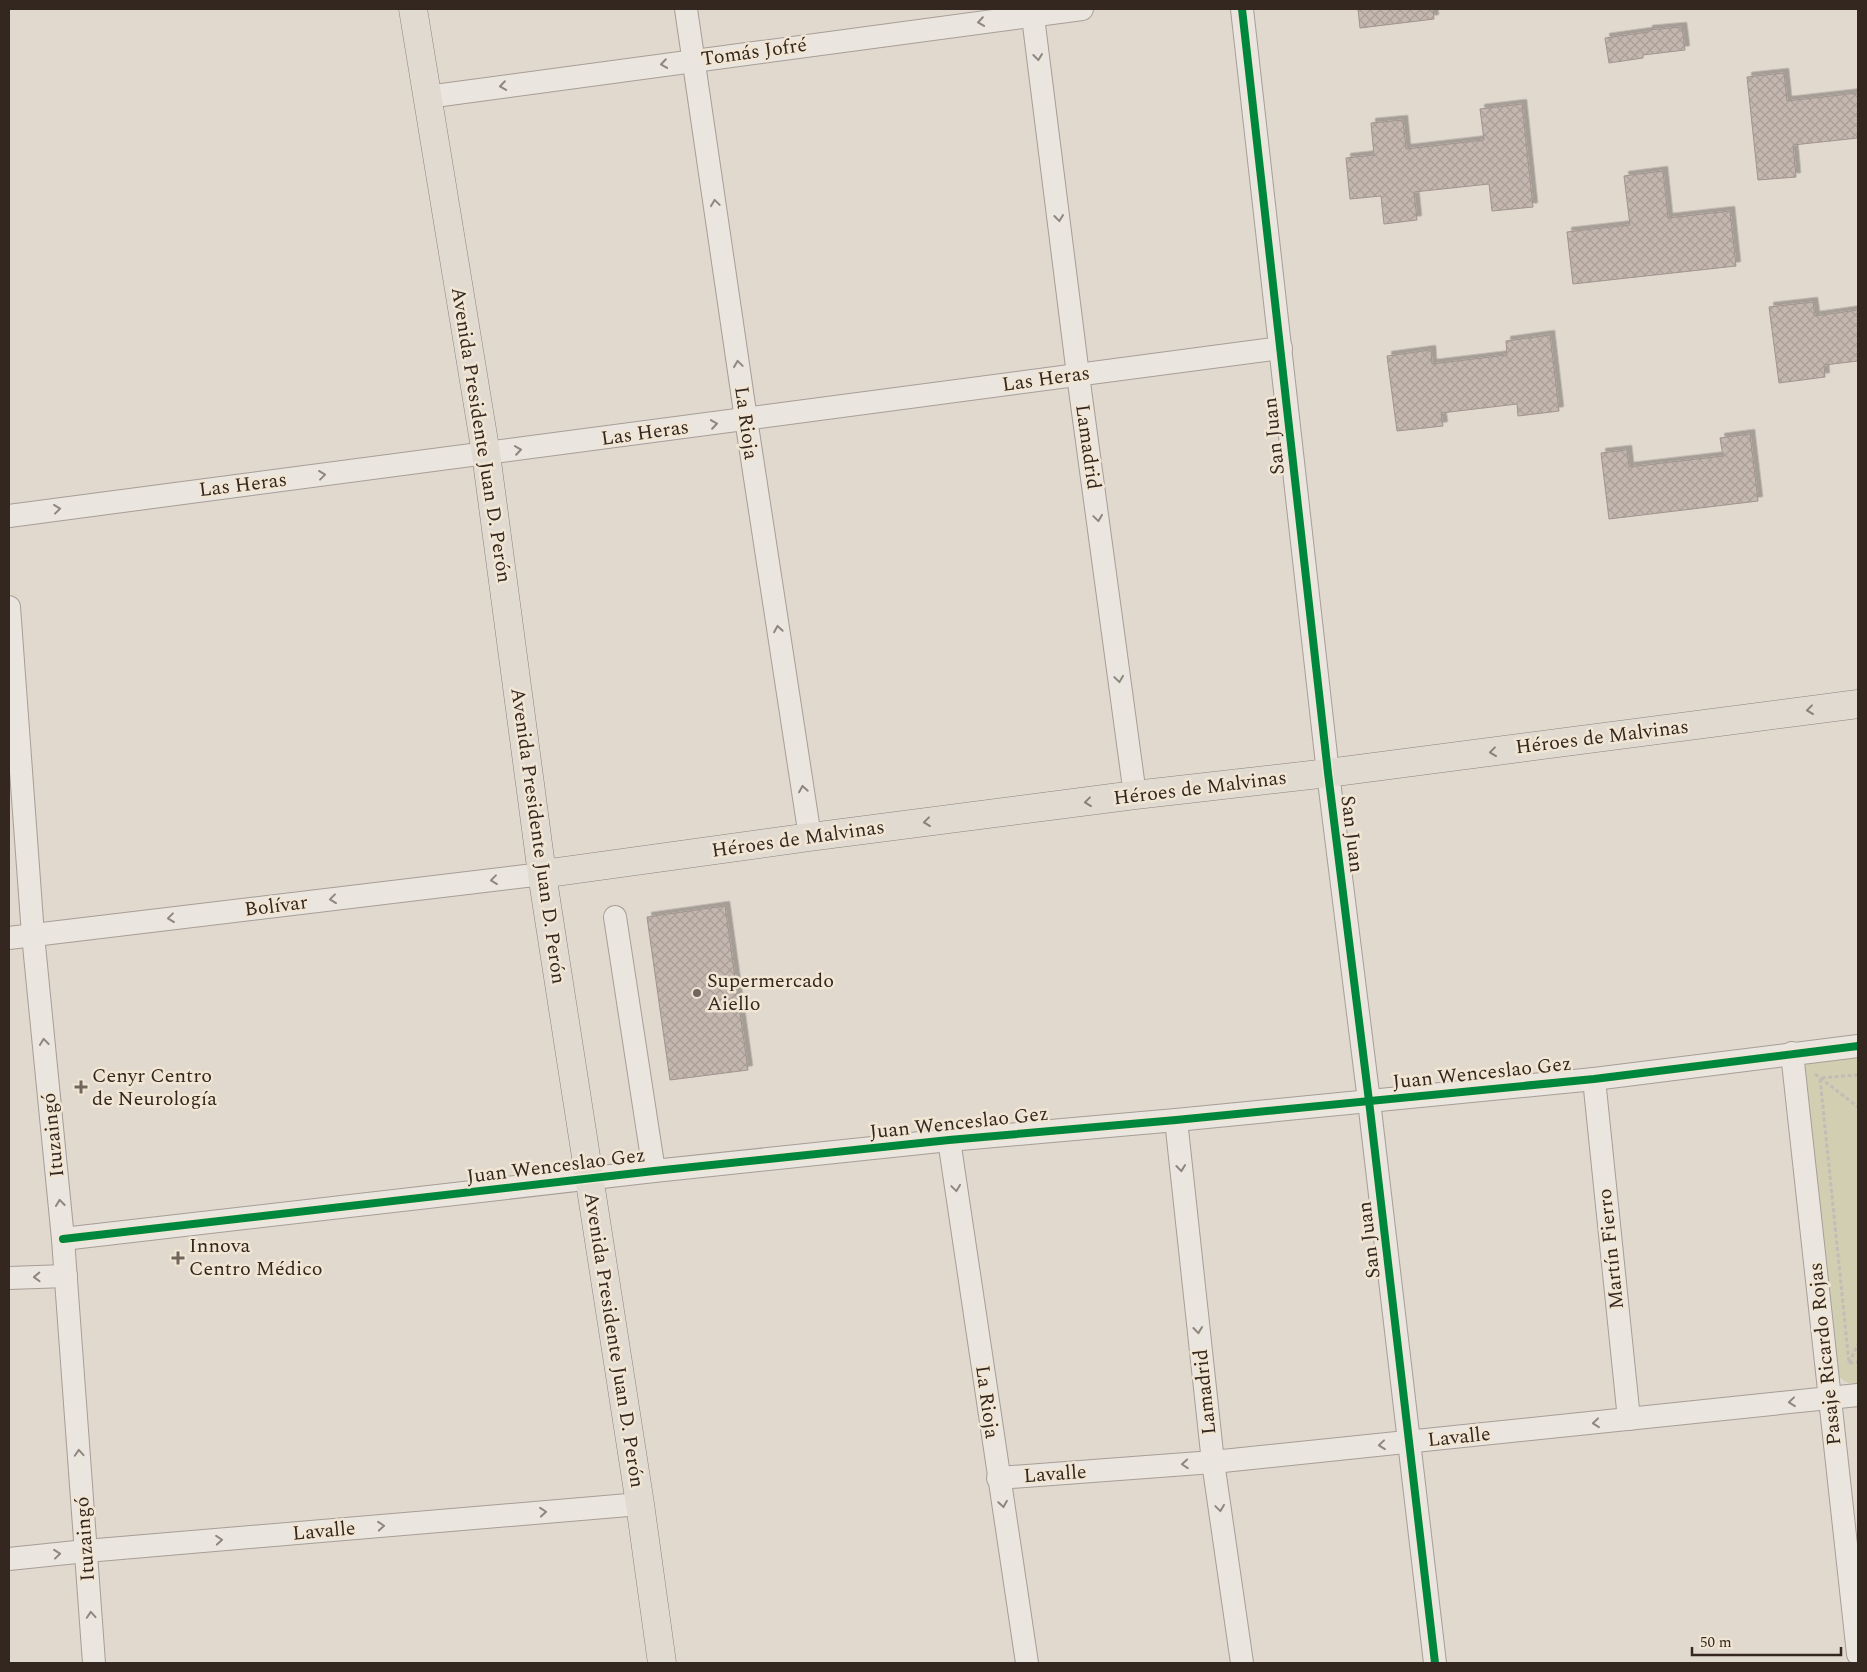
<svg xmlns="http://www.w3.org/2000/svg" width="1867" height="1672" font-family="Spectral,serif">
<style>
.park{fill:#d2ceb2}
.building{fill:url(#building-cross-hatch);stroke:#a1948e;filter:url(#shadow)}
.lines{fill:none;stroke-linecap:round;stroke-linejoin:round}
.minor-casing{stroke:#a69e97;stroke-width:24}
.major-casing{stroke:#8c847d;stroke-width:29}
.path{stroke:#c2bcb5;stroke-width:3;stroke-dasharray:4 2.5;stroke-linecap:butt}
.minor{stroke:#eae5de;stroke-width:22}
.major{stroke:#e1dad1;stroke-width:28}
.cycleway-casing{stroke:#f1e5d4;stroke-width:11}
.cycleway{stroke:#00873e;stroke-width:8}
.oneway{stroke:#8f867f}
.oneway2{stroke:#8a8078}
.poi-dot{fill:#71655d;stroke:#f1e5d4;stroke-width:2}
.labels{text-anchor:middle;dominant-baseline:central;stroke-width:5;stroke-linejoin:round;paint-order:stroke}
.street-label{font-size:20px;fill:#342720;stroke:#f1e5d4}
.poi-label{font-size:20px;fill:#342720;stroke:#f1e5d4;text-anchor:start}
</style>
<defs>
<pattern id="building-cross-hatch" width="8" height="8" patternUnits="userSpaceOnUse" patternTransform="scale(1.25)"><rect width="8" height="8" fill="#c4b7af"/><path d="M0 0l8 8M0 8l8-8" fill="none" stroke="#a99d96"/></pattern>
<filter id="shadow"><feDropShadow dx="4.5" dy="-4.5" stdDeviation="0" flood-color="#0004"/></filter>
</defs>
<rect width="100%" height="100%" fill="#e1d8ce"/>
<!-- park -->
<path class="park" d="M1858,1052V1384C1849,1384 1844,1382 1837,1375L1805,1067L1808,1062Z"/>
<!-- building -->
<g class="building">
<path d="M1358,9H1433L1434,19L1360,28Z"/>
<path d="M1682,27L1685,50L1643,55V58L1609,63L1605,38L1648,32V30Z"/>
<path d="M1784,73L1787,101L1858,93V138L1793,145L1796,177L1758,180L1747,77Z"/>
<path d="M1522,104L1533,207L1492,211L1489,184L1414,192L1417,220L1384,224L1381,196L1350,199L1346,158L1374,155L1371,123L1403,120L1406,149L1484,140L1480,109Z"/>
<path d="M1663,171L1668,218L1730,211L1736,266L1573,284L1567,232L1630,225L1624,176Z"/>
<path d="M1813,302L1815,316L1858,310V361L1824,365L1825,377L1779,383L1769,307Z"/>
<path d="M1550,335L1559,411L1518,416L1517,404L1441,413L1443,426L1397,431L1387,356L1431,350L1432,364L1507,355L1506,341Z"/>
<path d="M1750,434L1758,501L1609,519L1601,453L1627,450L1629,467L1723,456L1720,438Z"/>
<path d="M725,906L748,1070L670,1080L647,917Z"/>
</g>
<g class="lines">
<defs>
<g id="minor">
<path d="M686,9L746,419L810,837"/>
<path d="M1032,9L1078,375L1135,795"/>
<path d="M1242,9L1328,773L1369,1101L1435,1663"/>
<path d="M427,97L1082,9"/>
<path d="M9,516L1281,348"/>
<path d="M9,607L33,935L63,1239L94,1663"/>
<path d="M615,917L654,1171"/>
<path d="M9,938L542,874"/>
<path d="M1792,1053L1858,1654"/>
<path d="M1594,1079L1629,1419"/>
<path d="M1176,1120L1213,1462L1242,1663"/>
<path d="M949,1140L1027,1663"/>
<path d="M63,1239L654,1171L949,1140L1176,1120L1594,1079L1858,1046"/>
<path d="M9,1278L66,1276"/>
<path d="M998,1478L1213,1462L1858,1395"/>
<path d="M9,1559L86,1551L640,1504"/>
</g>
<g id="major">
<path d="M413,9L486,454L542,874L640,1504L662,1663"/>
<path d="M542,874L810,837L1135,795L1328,773L1858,704"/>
</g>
</defs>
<!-- minor casing -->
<use href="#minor" class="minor-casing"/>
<!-- major casing -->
<use href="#major" class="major-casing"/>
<!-- path -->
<g class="path">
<path d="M1815,1074L1858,1107"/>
<path d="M1858,1075L1820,1078L1849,1363L1858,1362"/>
<path d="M1849,1363L1858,1344"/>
</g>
<!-- minor -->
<use href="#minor" class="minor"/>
<!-- major -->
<use href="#major" class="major"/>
<defs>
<g id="cycleway">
<path d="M1242,9L1328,773L1369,1101L1435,1663"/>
<path d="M63,1239L654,1171L949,1140L1176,1120L1594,1079L1858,1046"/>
</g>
</defs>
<!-- cycleway casing -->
<use href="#cycleway" class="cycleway-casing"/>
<!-- cycleway -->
<use href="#cycleway" class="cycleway"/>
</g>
<!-- one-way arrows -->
<defs><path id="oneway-chevron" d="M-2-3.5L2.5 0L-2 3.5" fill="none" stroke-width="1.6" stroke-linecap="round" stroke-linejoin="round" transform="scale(1.25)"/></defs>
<g class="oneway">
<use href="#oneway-chevron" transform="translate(981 22) rotate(172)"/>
<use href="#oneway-chevron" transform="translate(1038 57) rotate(83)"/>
<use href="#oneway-chevron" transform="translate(664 64) rotate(172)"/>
<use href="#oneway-chevron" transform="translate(503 86) rotate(172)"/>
<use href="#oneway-chevron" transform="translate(715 203) rotate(-98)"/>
<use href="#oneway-chevron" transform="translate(1059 218) rotate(83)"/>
<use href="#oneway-chevron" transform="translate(738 364) rotate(-98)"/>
<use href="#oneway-chevron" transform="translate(714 424) rotate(-8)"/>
<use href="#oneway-chevron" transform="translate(518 450) rotate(-8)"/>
<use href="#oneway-chevron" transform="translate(322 475) rotate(-7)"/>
<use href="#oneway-chevron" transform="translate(57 509) rotate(-7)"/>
<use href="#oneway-chevron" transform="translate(1098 518) rotate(82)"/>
<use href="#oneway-chevron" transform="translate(778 629) rotate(-99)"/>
<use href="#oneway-chevron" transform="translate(1119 679) rotate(82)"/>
<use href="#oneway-chevron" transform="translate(803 789) rotate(-99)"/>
<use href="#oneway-chevron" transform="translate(494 880) rotate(173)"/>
<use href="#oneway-chevron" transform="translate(333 899) rotate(173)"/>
<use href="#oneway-chevron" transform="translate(171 918) rotate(173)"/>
<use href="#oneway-chevron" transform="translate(44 1042) rotate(-96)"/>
<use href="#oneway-chevron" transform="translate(1181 1168) rotate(84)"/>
<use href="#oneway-chevron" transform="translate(956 1188) rotate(82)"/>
<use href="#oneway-chevron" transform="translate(60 1203) rotate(-96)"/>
<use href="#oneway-chevron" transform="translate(37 1277) rotate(178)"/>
<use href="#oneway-chevron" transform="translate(1198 1330) rotate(84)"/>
<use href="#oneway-chevron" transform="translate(1792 1402) rotate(174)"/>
<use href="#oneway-chevron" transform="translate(1596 1423) rotate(174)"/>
<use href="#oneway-chevron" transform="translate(1382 1445) rotate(174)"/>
<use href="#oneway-chevron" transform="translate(79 1453) rotate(-94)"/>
<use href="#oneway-chevron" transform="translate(1185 1464) rotate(176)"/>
<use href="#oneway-chevron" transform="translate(1003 1504) rotate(81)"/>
<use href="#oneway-chevron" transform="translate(1220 1508) rotate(82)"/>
<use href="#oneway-chevron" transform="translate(543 1512) rotate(-5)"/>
<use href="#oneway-chevron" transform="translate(381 1526) rotate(-5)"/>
<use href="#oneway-chevron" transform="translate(219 1540) rotate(-5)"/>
<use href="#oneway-chevron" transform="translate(57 1554) rotate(-6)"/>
<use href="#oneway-chevron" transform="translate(91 1615) rotate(-94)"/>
</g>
<g class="oneway2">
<use href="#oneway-chevron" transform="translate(1810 710) rotate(173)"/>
<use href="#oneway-chevron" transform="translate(1493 752) rotate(173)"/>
<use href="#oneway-chevron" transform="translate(1088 802) rotate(173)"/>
<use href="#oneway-chevron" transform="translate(927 822) rotate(173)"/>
</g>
<!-- markers -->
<g class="poi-dot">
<circle cx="697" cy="993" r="5"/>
<path d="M78.5 1079.5h5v5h5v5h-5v5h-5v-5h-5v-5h5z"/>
<path d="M175.5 1250.5h5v5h5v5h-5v5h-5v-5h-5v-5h5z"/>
</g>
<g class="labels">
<!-- street labels -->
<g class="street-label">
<text transform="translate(754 52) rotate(-8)">Tomás Jofré</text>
<text transform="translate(1046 379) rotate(-8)">Las Heras</text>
<text transform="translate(746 423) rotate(82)">La Rioja</text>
<text transform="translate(645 433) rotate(-8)">Las Heras</text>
<text transform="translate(481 435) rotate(81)">Avenida Presidente Juan D. Perón</text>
<text transform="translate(1274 436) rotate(-96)">San Juan</text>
<text transform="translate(1088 447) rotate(82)">Lamadrid</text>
<text transform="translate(243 485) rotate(-7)">Las Heras</text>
<text transform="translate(1602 737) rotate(-7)">Héroes de Malvinas</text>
<text transform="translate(1200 788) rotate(-7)">Héroes de Malvinas</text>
<text transform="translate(1352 834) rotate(83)">San Juan</text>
<text transform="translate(538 836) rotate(82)">Avenida Presidente Juan D. Perón</text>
<text transform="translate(798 839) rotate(-8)">Héroes de Malvinas</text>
<text transform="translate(276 906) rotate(-7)">Bolívar</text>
<text transform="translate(1482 1073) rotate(-6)">Juan Wenceslao Gez</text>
<text transform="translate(959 1123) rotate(-6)">Juan Wenceslao Gez</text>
<text transform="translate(53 1135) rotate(-96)">Ituzaingó</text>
<text transform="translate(556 1166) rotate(-7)">Juan Wenceslao Gez</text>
<text transform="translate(1369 1240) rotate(-97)">San Juan</text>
<text transform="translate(1611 1249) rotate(-96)">Martín Fierro</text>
<text transform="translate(614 1340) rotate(81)">Avenida Presidente Juan D. Perón</text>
<text transform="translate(1825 1354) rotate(-96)">Pasaje Ricardo Rojas</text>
<text transform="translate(1205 1392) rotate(-96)">Lamadrid</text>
<text transform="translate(987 1402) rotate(82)">La Rioja</text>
<text transform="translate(1459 1437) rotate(-6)">Lavalle</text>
<text transform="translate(1055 1474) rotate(-4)">Lavalle</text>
<text transform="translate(324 1531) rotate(-5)">Lavalle</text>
<text transform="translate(85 1539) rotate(-94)">Ituzaingó</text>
</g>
<!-- poi labels -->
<g class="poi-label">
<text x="707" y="981">Supermercado<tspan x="707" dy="23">Aiello</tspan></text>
<text x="92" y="1076">Cenyr Centro<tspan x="92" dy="23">de Neurología</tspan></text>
<text x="189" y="1246">Innova<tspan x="189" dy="23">Centro Médico</tspan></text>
</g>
</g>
<!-- border -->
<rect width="1867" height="1672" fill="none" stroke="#342720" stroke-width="20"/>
<!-- scale -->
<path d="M1692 1647v8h149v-8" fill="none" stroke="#342720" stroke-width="2.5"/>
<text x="1700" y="1647" font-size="15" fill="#342720" stroke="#f1e5d4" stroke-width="4" paint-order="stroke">50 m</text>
</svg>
